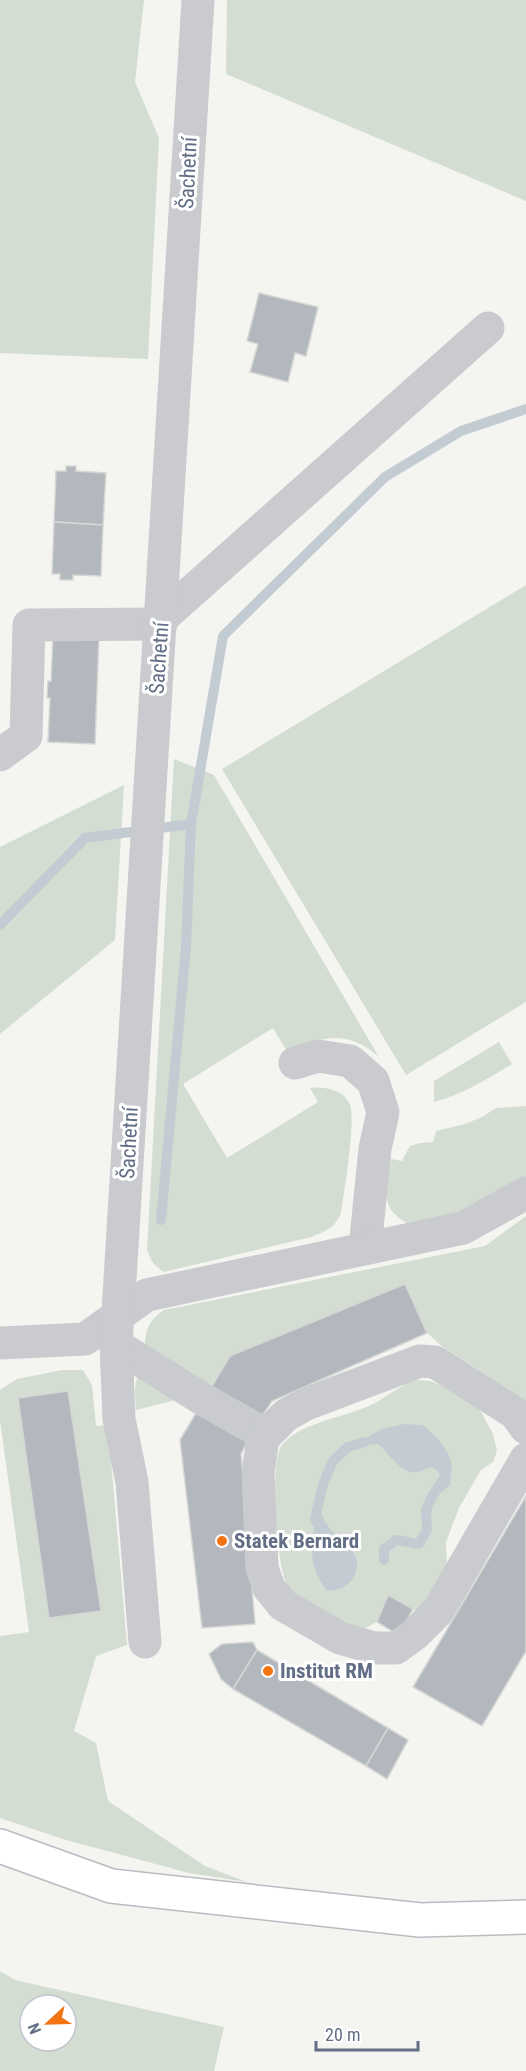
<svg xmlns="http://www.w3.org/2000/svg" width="526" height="2071" font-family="'Roboto Condensed',sans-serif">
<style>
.green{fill:#d4ddd1;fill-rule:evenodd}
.water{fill:#c4ccd3}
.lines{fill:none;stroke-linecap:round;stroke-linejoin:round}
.stream{stroke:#c4ccd3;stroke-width:10}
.building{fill:#b3b8bf;stroke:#d6d6d4;stroke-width:1.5}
.major-casing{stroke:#b9bcc0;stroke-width:36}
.minor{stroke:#c9cbcf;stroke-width:33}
.major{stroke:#fff;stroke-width:33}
.poi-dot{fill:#f37412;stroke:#fff;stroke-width:2}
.labels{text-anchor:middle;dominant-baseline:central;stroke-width:6;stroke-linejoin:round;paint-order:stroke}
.street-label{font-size:21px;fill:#616e85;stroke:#fff}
.poi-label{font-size:21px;font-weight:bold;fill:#616e85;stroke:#fff;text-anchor:start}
</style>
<rect width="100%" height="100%" fill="#f4f5f1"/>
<!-- green -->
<g class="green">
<path d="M0,0H144L135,82L159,138L148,359L0,353Z"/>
<path d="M227,0H526V201L226,74Z"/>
<path d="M526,585V1002L406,1075L222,769Z"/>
<path d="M174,759L214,775L379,1057C347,1030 324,1035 288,1053L273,1028L183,1084L227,1158L318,1102L310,1088C324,1086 345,1090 350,1105C356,1121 344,1192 341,1213C335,1228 326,1231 311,1237L164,1272C154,1266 151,1261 147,1250Z"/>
<path d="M124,785L115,940L0,1034V847Z"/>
<path d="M499,1042L512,1064C487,1079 462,1095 434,1102V1081Z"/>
<path d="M526,1106V1182L471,1209L410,1225C406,1222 399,1219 395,1214C380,1202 389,1175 391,1159L402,1161L410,1146L420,1143L433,1142L436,1131L465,1124L482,1117L496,1108Z"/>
<path d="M526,1216V1401L443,1347L427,1333L405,1284L230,1356L210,1390L146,1351C143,1334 148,1320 164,1310L485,1246Z"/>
<path d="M62,1370H83L92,1385L96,1426L108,1425L127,1645L96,1656L74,1731L96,1743L108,1801L205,1866L247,1882L189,1873L66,1840L0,1818V1636L29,1632L0,1420V1390L17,1379Z"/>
<path d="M140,1374L184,1398L136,1410C136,1399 132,1384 140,1374Z"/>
<path d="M416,1380L430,1381L448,1388L480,1410L493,1434L497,1451L493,1462L481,1470L459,1508L446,1542L447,1570L422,1614L388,1595L377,1622L358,1632C345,1625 299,1601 292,1592C290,1589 287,1584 285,1580C277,1559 269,1462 282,1445C302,1421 345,1418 373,1404C388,1396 400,1385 416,1380Z"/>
<path d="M0,1971L15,1980L224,2027L214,2071H0ZM30,2005H66V2041H30Z"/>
</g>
<!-- water -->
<g class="water">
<path d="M404,1424L423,1425L440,1441L448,1453L452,1466L450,1485L428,1504L426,1510L425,1499L440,1475L437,1470L430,1467C405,1483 394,1458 378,1444L353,1445L382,1429Z"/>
<path d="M320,1510C323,1518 326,1525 332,1531C345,1545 365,1554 354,1576C348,1588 339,1590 327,1591C306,1564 312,1545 316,1514Z"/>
</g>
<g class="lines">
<!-- stream -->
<g class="stream">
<path d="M0,925L85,838L191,824L223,636L385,477L461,431L526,409"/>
<path d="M161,1220L186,947L191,824"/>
<path d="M317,1523L315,1519L323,1484L333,1461L348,1447L365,1442"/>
<path d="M384,1560V1549L396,1540L419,1544L427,1529L426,1510L434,1493"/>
</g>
</g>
<!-- building -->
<g class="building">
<path d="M259,293L318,307L306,356L295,353L288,382L250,372L258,344L247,341Z"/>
<path d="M66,466H76V471L106,473L103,525L54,522L56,471H66Z"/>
<path d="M54,522L103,525L101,576L73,575V580H60V574H52Z"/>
<path d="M53,636L99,637L95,744L48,742L50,698H47L48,681H51Z"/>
<path d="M405,1284L427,1333L272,1401L254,1428L241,1454L255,1624L202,1628L180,1440L230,1356Z"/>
<path d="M68,1391L101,1611L49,1618L18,1398Z"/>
<path d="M526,1496V1651L482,1726L413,1687Z"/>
<path d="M388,1595L413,1609L398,1635L377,1622Z"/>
<path d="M253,1642L257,1650L233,1689L221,1679L209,1654L222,1644Z"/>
<path d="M257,1650L388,1728L366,1766L233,1689Z"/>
<path d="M388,1728L408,1740L387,1779L366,1766Z"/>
</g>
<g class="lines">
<defs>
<path id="major" d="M0,1846L111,1886L420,1920L526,1917"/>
</defs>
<!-- major casing -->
<use href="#major" class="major-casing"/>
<!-- minor -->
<g class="minor">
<path d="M162,618L488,328"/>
<path d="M0,755L26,736L29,625L161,624"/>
<path d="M295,1063L318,1056L350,1061L373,1081L383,1112L375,1149L365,1248"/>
<path d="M0,1343L85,1339L147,1295L463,1228L526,1193"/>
<path d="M116,1345L204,1400L254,1428L263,1438"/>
<path d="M526,1428L515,1413L435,1362L420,1361L306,1404L286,1415L263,1438L258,1473L262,1568L269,1588L283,1605L340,1638L374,1648H396L415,1634L438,1611L526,1459"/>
<path d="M145,1642L132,1482L119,1419L116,1345L198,0"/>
</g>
<!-- major -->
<use href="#major" class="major"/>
</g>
<!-- markers -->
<g class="poi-dot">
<circle cx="222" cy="1541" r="6"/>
<circle cx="268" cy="1671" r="6"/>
</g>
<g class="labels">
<!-- street labels -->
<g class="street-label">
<text transform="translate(188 173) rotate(-87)">Šachetní</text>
<text transform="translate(159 658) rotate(-86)">Šachetní</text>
<text transform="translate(129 1143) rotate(-87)">Šachetní</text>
</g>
<!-- poi labels -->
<g class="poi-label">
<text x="234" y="1541">Statek Bernard</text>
<text x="280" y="1671">Institut RM</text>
</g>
</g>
<!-- north arrow -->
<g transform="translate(48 2023) rotate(248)"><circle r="28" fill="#ffffff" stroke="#c0c5ce" stroke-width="1.5"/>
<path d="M0-4.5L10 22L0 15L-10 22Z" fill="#f37412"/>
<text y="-9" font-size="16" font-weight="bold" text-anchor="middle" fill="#616e85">N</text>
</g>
<!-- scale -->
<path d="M316 2041v9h102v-9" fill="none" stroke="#616e85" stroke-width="3"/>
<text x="325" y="2041" font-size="18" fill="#616e85" stroke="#ffffff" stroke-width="4.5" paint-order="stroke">20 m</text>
</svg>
